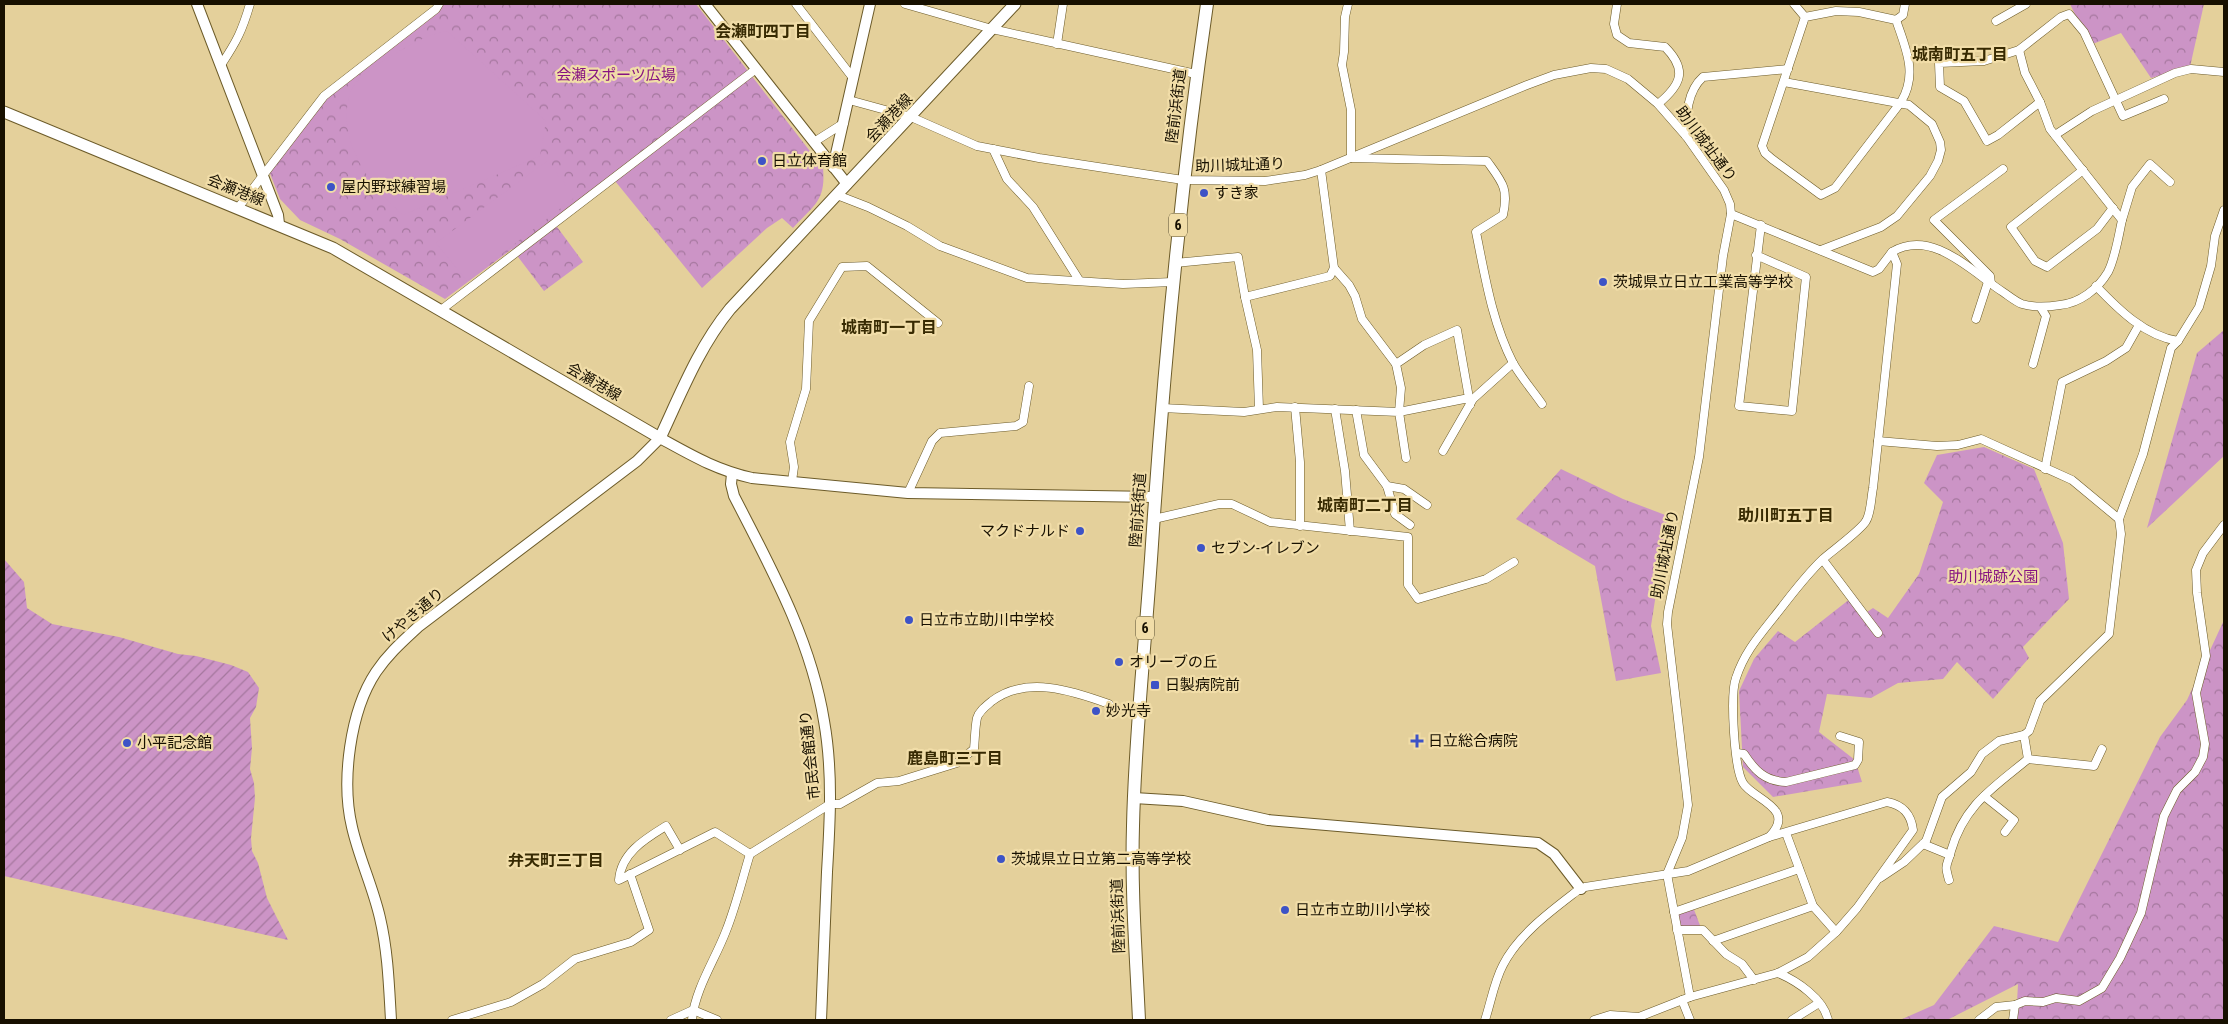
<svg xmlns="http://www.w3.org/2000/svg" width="2228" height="1024" font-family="'Roboto Condensed','Noto Sans JP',sans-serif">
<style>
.forest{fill:url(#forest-crowns)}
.garden{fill:url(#garden-furrows)}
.pitch{fill:#cc94c6}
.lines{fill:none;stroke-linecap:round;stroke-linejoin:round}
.minor-casing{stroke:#6c5b29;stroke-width:9}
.tertiary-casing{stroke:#6c5b29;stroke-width:12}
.secondary-casing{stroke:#6c5b29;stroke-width:13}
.trunk-casing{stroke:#6c5b29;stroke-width:14}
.minor{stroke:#fff;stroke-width:8}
.tertiary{stroke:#fff;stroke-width:10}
.secondary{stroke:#fff;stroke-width:11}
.trunk{stroke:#fff;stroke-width:12}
.poi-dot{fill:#3d53c6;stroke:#f1dda8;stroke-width:2}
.labels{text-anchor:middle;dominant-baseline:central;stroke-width:4.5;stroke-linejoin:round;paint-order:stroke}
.shield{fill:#f1dda8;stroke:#584e32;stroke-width:1}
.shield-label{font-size:14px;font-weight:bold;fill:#171000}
.park-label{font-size:15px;fill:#861382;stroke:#f1dda8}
.street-label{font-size:15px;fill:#171000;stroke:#f1dda8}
.poi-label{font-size:15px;fill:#171000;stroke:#f1dda8;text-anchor:start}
.neighbourhood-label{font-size:16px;font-weight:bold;fill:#372a02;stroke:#f1dda8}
</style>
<defs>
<pattern id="forest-crowns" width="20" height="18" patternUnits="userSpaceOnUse" patternTransform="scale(1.25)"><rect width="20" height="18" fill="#cc94c6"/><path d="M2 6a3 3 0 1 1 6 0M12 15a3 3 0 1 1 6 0" fill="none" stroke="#a5779e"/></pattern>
<pattern id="garden-furrows" width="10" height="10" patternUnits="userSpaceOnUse" patternTransform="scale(1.25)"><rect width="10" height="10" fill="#cc94c6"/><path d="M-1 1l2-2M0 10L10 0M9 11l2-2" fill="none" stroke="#a5779e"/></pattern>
</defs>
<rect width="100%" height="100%" fill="#e4d09b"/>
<!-- forest -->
<g class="forest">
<path d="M443,4H696L823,168C826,201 814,205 793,228L782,218L767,228L702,288L611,176L552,220L583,262L544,291L512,249L445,299L340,239L300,220L280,199L269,171L327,98L439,12Z"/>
<path d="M2070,4H2204L2190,67L2151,78L2121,33L2090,45Z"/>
<path d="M2224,330V456L2147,528L2197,353Z"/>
<path d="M1984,447L2034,469L2063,543L2069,599L2023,647L2029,658L1993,699L1957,662L1943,679L1898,683L1871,698L1827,694L1819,732L1855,760L1862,782L1773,797L1743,767L1739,691L1754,659L1778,631L1795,642L1855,595L1867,612L1873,608L1888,618L1919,574L1943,502L1924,483L1937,455Z"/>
<path d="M1561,469L1623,499L1668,516L1651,626L1661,673L1616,681L1595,566L1516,519Z"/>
<path d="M2224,620V1020H2016L2018,984L1947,1020H1900L1934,1005L1994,926L2058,942L2160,737L2187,700Z"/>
<path d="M1693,907L1701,928H1678L1675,913Z"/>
</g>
<!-- garden -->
<path class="garden" d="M4,559L24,582L27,608L52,624L119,637L178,654L196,656L231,665L248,672L259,688L256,707L250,718L252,748L250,769L254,783L255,798L251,838L252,851L258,863L267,898L288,940L4,876Z"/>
<!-- pitch -->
<g class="pitch">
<path d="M447,31L546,121L540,156L403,215C369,186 334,138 351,91C359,73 382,62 398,52C413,43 430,34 447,31Z"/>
<path d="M547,161L575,197L467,281L436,243Z"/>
</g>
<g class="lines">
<defs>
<g id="minor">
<path d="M796,4L853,78"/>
<path d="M905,4L992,29L1196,74"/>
<path d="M1348,4L1345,17L1344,52L1342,65L1351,110V158L1487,161C1502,182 1509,188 1503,215L1476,232C1485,276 1492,322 1513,363C1521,377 1533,391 1542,404"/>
<path d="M1617,4L1614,24L1617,35L1629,43L1665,47C1688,70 1681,85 1658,104"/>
<path d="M1794,4L1805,17"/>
<path d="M1836,11L1859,12L1896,20C1906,49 1918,74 1901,102L1835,188L1821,195L1772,159L1765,153L1762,146L1805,17Z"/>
<path d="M1896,20L1903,15L1905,4"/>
<path d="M1996,21L2026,4"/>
<path d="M1057,44L1063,4"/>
<path d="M2019,50L2025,73L2040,102"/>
<path d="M221,65C237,41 242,31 250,4"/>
<path d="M1784,82L1909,105L1932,124L1940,142L1941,150L1938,161L1930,176L1897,216L1881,227L1821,250"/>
<path d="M849,100L911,117L977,146L1039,158L1183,180L1265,181L1305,175L1321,170L1527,85L1554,75L1591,68L1606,69L1628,79L1658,104L1686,136L1724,190L1730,204L1731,214L1723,256L1699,457L1668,612L1667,624L1688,805L1682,838L1667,874"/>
<path d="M2055,135L2092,111L2175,73L2191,69L2224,72"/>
<path d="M1686,136C1686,116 1687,91 1703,77L1788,69"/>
<path d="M814,142L844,123"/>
<path d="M993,149L1007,179L1033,207L1079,280"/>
<path d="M2083,170L2011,227L2035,261L2047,267L2097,229L2113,208"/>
<path d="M837,195L868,207L907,226L940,246L1027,278L1123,284L1173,282"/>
<path d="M238,208L324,96L436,9L439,4"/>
<path d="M2122,220L2132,187L2150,164L2170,182"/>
<path d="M1892,252C1932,228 1972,272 2003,292C2009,296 2016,302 2022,304C2035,308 2047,307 2060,305C2080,303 2098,289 2108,272C2115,259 2119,234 2122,220L2050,129L2040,102L1998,135L1987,141L1964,101L1940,87L1939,63L1984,61L2019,50L2061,17L2069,14L2084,32L2123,116L2164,99"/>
<path d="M1756,255L1806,277L1792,411L1739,406L1761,225"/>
<path d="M1175,263L1238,257L1245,297L1330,276L1334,268L1321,170"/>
<path d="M1334,268L1349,285L1355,296L1362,319L1396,364"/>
<path d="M1991,284L1990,276L1934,220L2003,169"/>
<path d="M2096,286C2118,309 2145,336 2178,341"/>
<path d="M1245,297L1257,350L1259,409"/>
<path d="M441,310L756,69"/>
<path d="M1976,319L1988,282"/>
<path d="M2033,364L2046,316L2041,308"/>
<path d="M1469,398L1399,412L1401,388L1396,364L1424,345L1457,330L1469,398L1470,405"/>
<path d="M1295,407L1300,462V526"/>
<path d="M1162,408L1244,412L1277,407L1399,412L1406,458"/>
<path d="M1335,409L1345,471L1350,531"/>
<path d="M1356,410L1364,455L1387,486L1395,514L1410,525"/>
<path d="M1878,441L1937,446L1958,445L1981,439L2072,480L2119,519"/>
<path d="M1443,451L1473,399L1513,363"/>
<path d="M2045,469L2062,382L2106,361L2126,348L2139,325"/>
<path d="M792,481L794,467L790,442L806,389L809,321L842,267L867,266L938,323"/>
<path d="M1387,486L1404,489L1427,505"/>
<path d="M908,493L932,441L940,433L1016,426L1023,422L1029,386"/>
<path d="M1154,519L1219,504H1232L1270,522L1408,537V585L1418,599L1486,579L1514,562"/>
<path d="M1823,560L1878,633"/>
<path d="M2024,735L2028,759L2094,766L2102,749"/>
<path d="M1737,753L1744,754C1755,771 1765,781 1786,782L1855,765L1858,760L1859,742L1840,736"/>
<path d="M1984,796L2014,820L2005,832"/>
<path d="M1786,833L1813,906L1836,932"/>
<path d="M1923,844L1950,855"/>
<path d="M680,850L666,826C645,839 621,853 619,880L715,832L750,854"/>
<path d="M1667,874L1690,997"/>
<path d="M1880,878L1904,862L1926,841L1942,797L1971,772L1982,754L1999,741L2024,735L2029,731L2040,701L2109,634L2121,534L2119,519L2143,454L2171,348L2178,341L2199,307L2211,266L2215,236L2224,210"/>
<path d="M1949,880C1944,863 1947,867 1951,851C1964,805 1993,788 2028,759"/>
<path d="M1674,912L1799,869"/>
<path d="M1677,930H1703L1726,954L1742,964L1754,980"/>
<path d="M1713,941L1813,906"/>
<path d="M1778,973C1797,981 1824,999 1828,1020"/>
<path d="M1682,1000L1690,1020"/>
<path d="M452,1020L511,1002L543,984L575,959L631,942L649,930L630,874"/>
<path d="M671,1020L693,1010L717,1020"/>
<path d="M692,1020C695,989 715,960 726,931C736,906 742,880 750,854L830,804H840L877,783L899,781L957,763L974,749C975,739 975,727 977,718C979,711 986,706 992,701C1026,675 1073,691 1109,704"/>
<path d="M1485,1020C1491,1002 1494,982 1503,965C1518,935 1551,911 1577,891L1585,887L1688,871L1769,837C1798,808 1752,799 1743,783C1734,768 1730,694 1736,678C1744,653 1759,636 1774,617C1790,597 1804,577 1823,559C1832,551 1861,530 1866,521C1871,513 1871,498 1873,488L1897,264L1892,252L1879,269L1873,272L1731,214"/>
<path d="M1594,1020L1610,1015L1639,1017L1690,997L1778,973L1808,957L1836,932L1857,908L1913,830C1911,814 1903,805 1887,802L1769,837"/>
<path d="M1792,1020L1819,1003"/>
<path d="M1979,1020L1996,1007L2015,1005L2025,1001L2043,1002L2056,998L2079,1001L2102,988L2120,958L2141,913L2164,816L2177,790L2195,772L2203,757L2205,744L2196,693L2206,656L2197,593L2196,570L2203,553L2224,525"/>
<path d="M2013,1020L2015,1005"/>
</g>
<g id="tertiary">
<path d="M197,4L278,215L279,224"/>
<path d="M705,4L847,184"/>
<path d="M833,167L870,4"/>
<path d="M732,474L731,484L734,496C771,568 811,640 824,721C833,771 830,822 827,872C825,922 823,971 821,1020"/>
<path d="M1134,798L1183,801L1268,820L1538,843L1554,854L1581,889"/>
<path d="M391,1020C389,986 388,952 380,918C373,887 359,858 352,827C341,781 350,711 376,672C388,654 403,641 418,627L637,461L660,438C691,455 716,470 752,478L908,493L1155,497"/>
</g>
<path id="secondary" d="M4,112L333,248L660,438C681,393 699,347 730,309L1015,4"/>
<path id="trunk" d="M1139,1020C1136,955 1131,890 1133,826C1135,732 1146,638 1152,544C1164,363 1181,183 1207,4"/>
</defs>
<!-- minor casing -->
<use href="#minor" class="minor-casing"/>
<!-- tertiary casing -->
<use href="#tertiary" class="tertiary-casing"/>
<!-- secondary casing -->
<use href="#secondary" class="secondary-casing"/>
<!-- trunk casing -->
<use href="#trunk" class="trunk-casing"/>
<!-- minor -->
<use href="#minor" class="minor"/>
<!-- tertiary -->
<use href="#tertiary" class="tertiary"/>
<!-- secondary -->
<use href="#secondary" class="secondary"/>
<!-- trunk -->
<use href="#trunk" class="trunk"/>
</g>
<!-- markers -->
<g class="poi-dot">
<circle cx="762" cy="161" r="5"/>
<circle cx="331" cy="187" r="5"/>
<circle cx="1204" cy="193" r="5"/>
<circle cx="1603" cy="282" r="5"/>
<circle cx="1080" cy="531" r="5"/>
<circle cx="1201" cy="548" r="5"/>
<circle cx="909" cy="620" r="5"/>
<circle cx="1119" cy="662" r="5"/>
<rect x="1150" y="680" width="10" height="10" rx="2.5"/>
<circle cx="1096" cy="711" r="5"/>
<path d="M1414.5 733.5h5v5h5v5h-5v5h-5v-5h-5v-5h5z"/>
<circle cx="127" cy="743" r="5"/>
<circle cx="1001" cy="859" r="5"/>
<circle cx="1285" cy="910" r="5"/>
</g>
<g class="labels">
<!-- shield labels -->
<g class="shield">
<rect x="1169" y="213.5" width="18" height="23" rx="4"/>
<rect x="1136" y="616.5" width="18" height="23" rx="4"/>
</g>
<g class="shield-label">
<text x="1178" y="225">6</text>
<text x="1145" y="628">6</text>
</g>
<!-- park labels -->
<g class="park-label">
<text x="616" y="75">会瀬スポーツ広場</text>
<text x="1993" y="577">助川城跡公園</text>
</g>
<!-- street labels -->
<g class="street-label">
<text transform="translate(1176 106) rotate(-83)">陸前浜街道</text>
<text transform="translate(889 118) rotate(-47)">会瀬港線</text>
<text transform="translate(1706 144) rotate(53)">助川城址通り</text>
<text transform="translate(1240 165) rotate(-2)">助川城址通り</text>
<text transform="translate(236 190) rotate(22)">会瀬港線</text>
<text transform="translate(594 382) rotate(30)">会瀬港線</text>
<text transform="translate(1138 510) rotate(-86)">陸前浜街道</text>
<text transform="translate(1665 554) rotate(-79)">助川城址通り</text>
<text transform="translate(413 615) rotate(-40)">けやき通り</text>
<text transform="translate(810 755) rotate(-96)">市民会館通り</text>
<text transform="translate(1118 916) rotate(-92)">陸前浜街道</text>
</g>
<!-- poi labels -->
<g class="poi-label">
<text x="772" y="161">日立体育館</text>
<text x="341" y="187">屋内野球練習場</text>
<text x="1214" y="193">すき家</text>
<text x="1613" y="282">茨城県立日立工業高等学校</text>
<text x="1070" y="531" text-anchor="end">マクドナルド</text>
<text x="1211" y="548">セブン-イレブン</text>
<text x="919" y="620">日立市立助川中学校</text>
<text x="1129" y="662">オリーブの丘</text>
<text x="1165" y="685">日製病院前</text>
<text x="1106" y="711">妙光寺</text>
<text x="1428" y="741">日立総合病院</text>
<text x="137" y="743">小平記念館</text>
<text x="1011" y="859">茨城県立日立第二高等学校</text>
<text x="1295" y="910">日立市立助川小学校</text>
</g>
<!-- neighbourhood labels -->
<g class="neighbourhood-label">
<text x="763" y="31">会瀬町四丁目</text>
<text x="1960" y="54">城南町五丁目</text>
<text x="889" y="327">城南町一丁目</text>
<text x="1365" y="505">城南町二丁目</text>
<text x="1786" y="515">助川町五丁目</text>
<text x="955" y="758">鹿島町三丁目</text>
<text x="556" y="860">弁天町三丁目</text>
</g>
</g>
<!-- border -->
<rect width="2228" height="1024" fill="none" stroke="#171000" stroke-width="10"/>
</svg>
